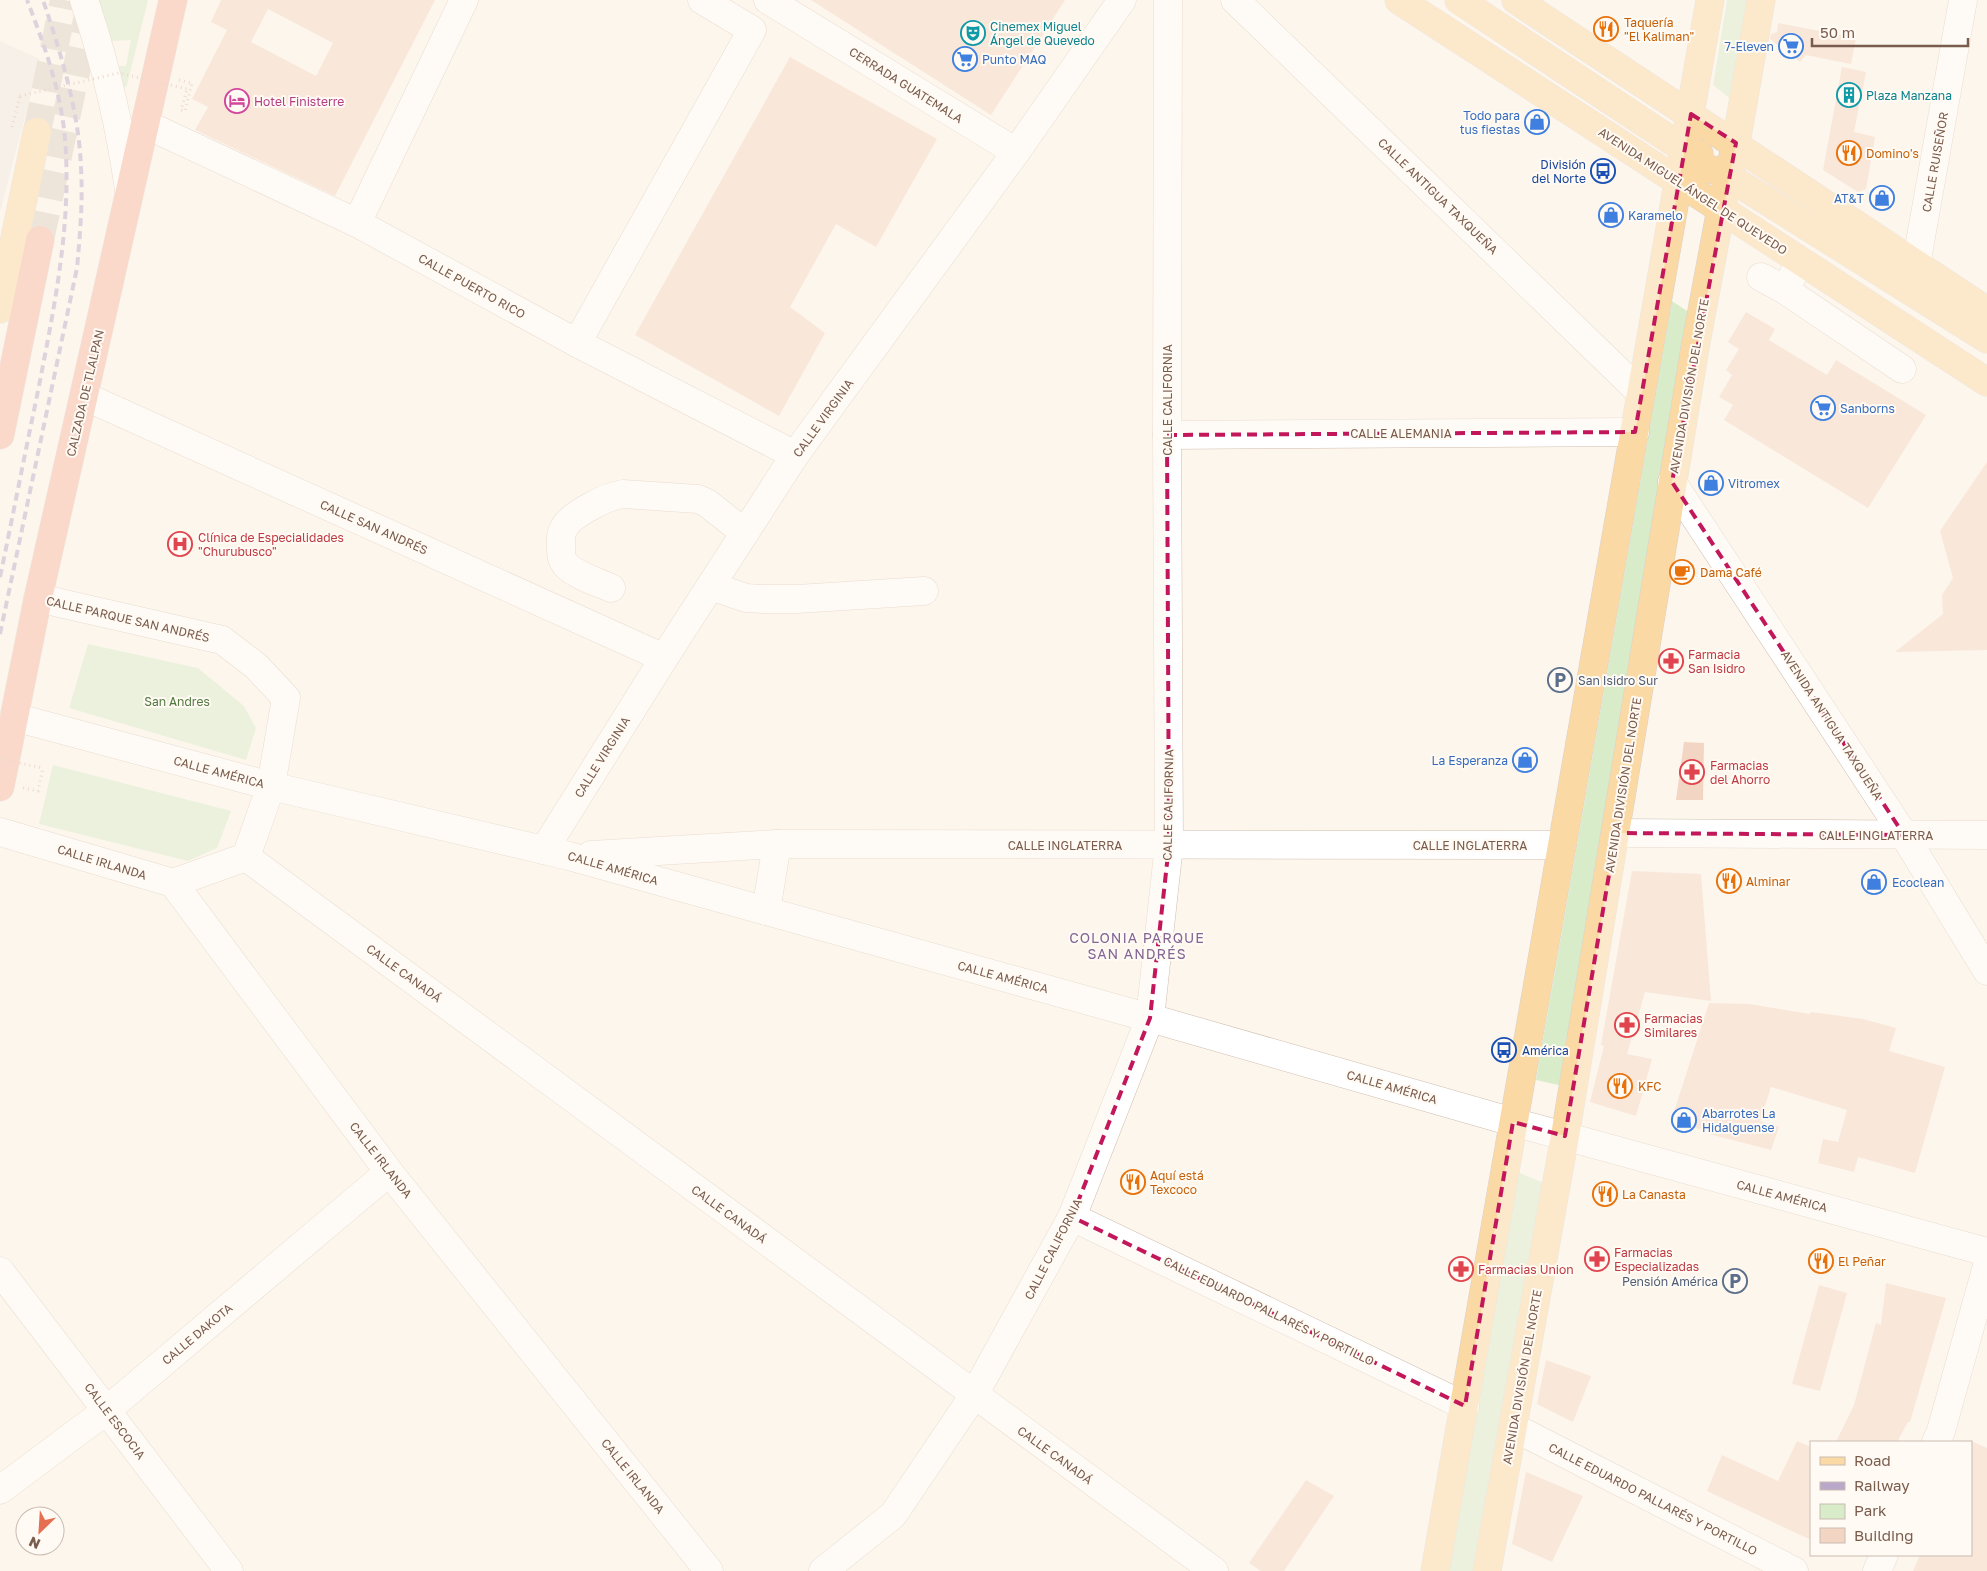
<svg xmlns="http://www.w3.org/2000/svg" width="1987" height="1571" font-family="'Golos Text',sans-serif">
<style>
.industrial{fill:#efe9e4}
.green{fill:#d8ecc9}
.building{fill:#f3d5c3;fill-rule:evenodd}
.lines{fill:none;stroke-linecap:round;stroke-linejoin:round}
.major-tunnel{stroke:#dcd0c4;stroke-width:28;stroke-dasharray:28 14;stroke-linecap:butt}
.highway-tunnel{stroke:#dcd0c4;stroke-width:28;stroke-dasharray:28 14;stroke-linecap:butt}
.minor-casing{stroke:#d1beb0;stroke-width:29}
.major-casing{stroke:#dad1cd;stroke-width:29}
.highway-casing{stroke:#dad1cd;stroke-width:29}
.path{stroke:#d9b8a5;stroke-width:3;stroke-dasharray:1 4;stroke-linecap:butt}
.minor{stroke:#fff;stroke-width:28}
.major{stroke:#fbd9a5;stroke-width:28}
.highway{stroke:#f7b7a3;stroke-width:28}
.rail{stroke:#b9a8c9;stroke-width:4;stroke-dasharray:8 5;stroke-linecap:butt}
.path-bridge{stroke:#d9b8a5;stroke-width:3;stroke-dasharray:1 4;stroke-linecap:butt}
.marked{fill:none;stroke:#c2185b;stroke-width:4;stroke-dasharray:10 6;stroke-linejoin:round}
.labels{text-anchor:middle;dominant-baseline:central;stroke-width:4;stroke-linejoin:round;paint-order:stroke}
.food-label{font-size:12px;fill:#c56008;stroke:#fffaf3;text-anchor:start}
.culture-label{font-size:12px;fill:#0d838f;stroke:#fffaf3;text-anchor:start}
.shop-label{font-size:12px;fill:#366cbe;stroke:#fffaf3;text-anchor:start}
.street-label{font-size:12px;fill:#7a5c4d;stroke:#fffaf3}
.hotel-label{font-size:12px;fill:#b23c85;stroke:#fffaf3;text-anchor:start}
.transit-label{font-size:12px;fill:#164399;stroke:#fffaf3;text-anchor:end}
.health-label{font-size:12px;fill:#be3a42;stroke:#fffaf3;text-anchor:start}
.service-label{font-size:12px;fill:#4e5e75;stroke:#fffaf3;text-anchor:start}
.park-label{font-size:12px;fill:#537a41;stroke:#fffaf3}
.neighbourhood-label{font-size:14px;letter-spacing:1px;fill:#846695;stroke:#fffaf3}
</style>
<rect width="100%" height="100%" fill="#fdf6ec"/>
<!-- industrial -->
<path class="industrial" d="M0,41L40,59L0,212Z"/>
<!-- green -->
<g class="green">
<path d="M96,0H148L127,85L119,95L115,66H126L131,40L109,41Z"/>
<path d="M1727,0H1750L1733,101L1713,85Z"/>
<path d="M1672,301L1690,313L1563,1086L1536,1080Z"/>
<path d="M88,644L198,668L244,706L256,728L246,760L69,708Z"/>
<path d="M53,765L231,811L217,848L188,861L39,824Z"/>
<path d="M1515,1171L1544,1183L1473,1571H1446Z"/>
</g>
<!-- building -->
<g class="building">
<path d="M221,0H435L335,196L195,130L208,107L192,99L227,30L211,22ZM268,9L333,43L316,76L251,42Z"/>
<path d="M811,0H1065L991,115Z"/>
<path d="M1778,23L1856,38L1851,64L1806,55L1800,62L1770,39L1771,34L1777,32Z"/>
<path d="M790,57L937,139L876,247L836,224L790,307L825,333L779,416L635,335Z"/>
<path d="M1842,67L1866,72L1854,132L1875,137L1866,189L1858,192L1823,170Z"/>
<path d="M1746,312L1775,329L1769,340L1827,375L1836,360L1926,415L1868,508L1724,420L1733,405L1719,397L1732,375L1726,370L1739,349L1728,342Z"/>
<path d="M1987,462V650L1895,652L1943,614L1942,595L1953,578L1940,531Z"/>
<path d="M1684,742L1704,743L1703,800H1676Z"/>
<path d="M1632,871L1701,874L1711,1001L1645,992L1627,1054L1652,1059L1636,1116L1590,1102L1604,1046L1601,1045Z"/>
<path d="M1709,1003L1749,1004L1810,1014L1811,1012L1863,1019L1896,1028L1889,1051L1945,1067L1915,1173L1858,1157L1854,1172L1818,1163L1823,1139L1838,1142L1847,1110L1771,1087L1760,1121L1779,1127L1771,1150L1709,1134L1710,1132L1671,1121Z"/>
<path d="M1886,1283L1946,1298L1910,1422H1908L1897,1442H1836L1854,1405L1876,1323L1881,1325Z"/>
<path d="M1819,1285L1847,1293L1820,1391L1792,1384Z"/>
<path d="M1546,1360L1591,1376L1573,1422L1537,1404Z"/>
<path d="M1797,1441L1811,1447V1540L1707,1491L1722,1455L1778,1481Z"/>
<path d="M1971,1441L1987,1448V1571H1913L1920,1555H1971Z"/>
<path d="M1526,1472L1583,1496L1552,1562L1512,1544Z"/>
<path d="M1306,1480L1334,1496L1284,1571H1261L1249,1563Z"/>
</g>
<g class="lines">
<!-- major-tunnel -->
<path class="major-tunnel" d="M37,132L64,0"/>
<!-- highway-tunnel -->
<path class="highway-tunnel" d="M40,240L90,6"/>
<defs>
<g id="minor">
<path d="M84,0C105,62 120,126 129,190"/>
<path d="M768,0L1016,152"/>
<path d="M1235,0L1641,393"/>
<path d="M145,124L357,223L577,343L795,455"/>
<path d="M357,223L464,0"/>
<path d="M1916,265L1963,0"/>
<path d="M1761,277L1785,290L1793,275"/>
<path d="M1785,290L1902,369"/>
<path d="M577,343L752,30L702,0"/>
<path d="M84,396L664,658"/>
<path d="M1167,435L1635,432"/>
<path d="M1672,482L1904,835L1987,971"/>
<path d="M711,586L746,598L764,599H797L924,591"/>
<path d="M611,588C597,582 577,576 566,565C561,559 561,554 561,547C561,540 560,534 564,528C571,514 608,496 623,494L698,499L707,503L745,533"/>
<path d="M38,598L222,640L256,666L286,698L271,786L246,857L173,883"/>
<path d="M14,717L271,786L569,856L1150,1018L1513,1122L1987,1252"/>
<path d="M0,832L173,883L389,1172L709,1571"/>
<path d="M1616,833L1987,835"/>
<path d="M544,850L664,658L795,455L1016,152L1122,0"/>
<path d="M591,855L777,844L1562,845"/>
<path d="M246,857L1214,1571"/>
<path d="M766,911L777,844"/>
<path d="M1072,1217L1465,1406"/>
<path d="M0,1271L229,1571"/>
<path d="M1513,1427L1794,1571"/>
<path d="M1936,1442L1941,1431L1987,1266"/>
<path d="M0,1490L107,1410L389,1172"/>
<path d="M823,1571L893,1515L974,1395L1072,1217L1150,1018L1169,845L1167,435L1168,0"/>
<path d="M1877,1571L1884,1555"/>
</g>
<g id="major">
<path d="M1399,0L1987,382"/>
<path d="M1459,0L1684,149L1699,154"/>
<path d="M1516,0L1987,311"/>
<path d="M1677,182C1689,166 1708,166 1724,174L1987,339"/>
<path d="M0,309L37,132"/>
<path d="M1435,1571L1710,0"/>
<path d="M1487,1571L1565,1136L1695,348L1721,209L1736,143L1761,0"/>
</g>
<g id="highway">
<path d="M0,435L40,240"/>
<path d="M0,787L38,598L173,0"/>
</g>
</defs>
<!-- minor casing -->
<use href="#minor" class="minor-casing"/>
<!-- major casing -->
<use href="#major" class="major-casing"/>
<!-- highway casing -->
<use href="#highway" class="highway-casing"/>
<!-- path -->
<g class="path">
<path d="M179,80L192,83L185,111L181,110L187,89"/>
<path d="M12,127L20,96"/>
<path d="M23,788L38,791L43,768"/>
</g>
<!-- minor -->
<use href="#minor" class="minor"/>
<!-- major -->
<use href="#major" class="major"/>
<!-- highway -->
<use href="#highway" class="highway"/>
<!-- rail -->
<g class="rail">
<path d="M0,577C13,515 25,453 38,391C54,308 72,224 65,139C61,91 44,44 27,0"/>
<path d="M0,634L77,268C80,235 83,202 81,168C79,111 61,54 43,0"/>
</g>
<!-- path-bridge -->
<g class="path-bridge">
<path d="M20,96L119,73L187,89"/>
<path d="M0,759L43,768"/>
</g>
</g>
<!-- marked area -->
<path d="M0 0H1987V1571H0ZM1691,114L1736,143L1672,482L1904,835L1616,833L1565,1136L1513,1122L1465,1406L1072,1217L1150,1018L1169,845L1167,435L1635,432Z" fill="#fdf6ec" fill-opacity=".55" fill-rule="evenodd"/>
<path class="marked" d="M1691,114L1736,143L1672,482L1904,835L1616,833L1565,1136L1513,1122L1465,1406L1072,1217L1150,1018L1169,845L1167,435L1635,432Z"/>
<!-- icons -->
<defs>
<symbol id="restaurant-ring" viewBox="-11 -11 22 22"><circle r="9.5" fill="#fffaf3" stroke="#e8710a" stroke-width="1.5"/><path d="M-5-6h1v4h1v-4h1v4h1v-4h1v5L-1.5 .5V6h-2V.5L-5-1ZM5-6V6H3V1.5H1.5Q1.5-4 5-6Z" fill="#e8710a"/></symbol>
<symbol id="theatre-ring" viewBox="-11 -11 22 22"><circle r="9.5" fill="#fffaf3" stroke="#0f9aa8" stroke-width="1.5"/><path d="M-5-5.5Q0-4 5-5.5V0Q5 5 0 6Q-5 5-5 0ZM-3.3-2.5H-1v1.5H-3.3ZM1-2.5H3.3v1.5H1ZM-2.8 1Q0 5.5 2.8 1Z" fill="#0f9aa8"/></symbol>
<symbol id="supermarket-ring" viewBox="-11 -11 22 22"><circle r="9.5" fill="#fffaf3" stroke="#3f7fe0" stroke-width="1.5"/><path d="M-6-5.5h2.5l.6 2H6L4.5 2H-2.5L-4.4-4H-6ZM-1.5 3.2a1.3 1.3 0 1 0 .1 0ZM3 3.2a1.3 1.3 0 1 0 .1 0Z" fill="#3f7fe0"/></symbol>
<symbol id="building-ring" viewBox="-11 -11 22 22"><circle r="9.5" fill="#fffaf3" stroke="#0f9aa8" stroke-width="1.5"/><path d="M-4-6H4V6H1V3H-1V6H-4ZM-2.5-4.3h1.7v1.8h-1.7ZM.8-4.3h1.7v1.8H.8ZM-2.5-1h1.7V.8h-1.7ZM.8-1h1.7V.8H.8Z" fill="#0f9aa8"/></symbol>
<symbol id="hotel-ring" viewBox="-11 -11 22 22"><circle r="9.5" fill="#fffaf3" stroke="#d1479c" stroke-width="1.5"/><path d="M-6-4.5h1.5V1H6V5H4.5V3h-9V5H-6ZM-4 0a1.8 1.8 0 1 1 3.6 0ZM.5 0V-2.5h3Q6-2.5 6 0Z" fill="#d1479c"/></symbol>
<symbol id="shop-ring" viewBox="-11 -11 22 22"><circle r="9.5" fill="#fffaf3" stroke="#3f7fe0" stroke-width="1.5"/><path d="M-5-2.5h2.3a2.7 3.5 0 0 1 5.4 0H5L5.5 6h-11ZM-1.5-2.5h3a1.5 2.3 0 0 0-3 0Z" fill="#3f7fe0"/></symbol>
<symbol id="bus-ring" viewBox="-11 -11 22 22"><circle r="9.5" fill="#fffaf3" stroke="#1a4fb4" stroke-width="1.5"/><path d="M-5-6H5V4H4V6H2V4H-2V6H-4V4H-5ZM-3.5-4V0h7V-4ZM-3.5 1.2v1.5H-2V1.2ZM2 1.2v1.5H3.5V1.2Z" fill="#1a4fb4"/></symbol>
<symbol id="hospital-ring" viewBox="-11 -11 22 22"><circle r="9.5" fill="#fffaf3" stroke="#e0444e" stroke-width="1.5"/><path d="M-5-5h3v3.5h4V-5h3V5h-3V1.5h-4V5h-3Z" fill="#e0444e"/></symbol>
<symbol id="cafe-ring" viewBox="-11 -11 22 22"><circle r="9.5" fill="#fffaf3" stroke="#e8710a" stroke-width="1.5"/><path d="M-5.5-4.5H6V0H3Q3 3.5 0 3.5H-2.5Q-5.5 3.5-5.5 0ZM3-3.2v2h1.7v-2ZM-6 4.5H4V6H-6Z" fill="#e8710a"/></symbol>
<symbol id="pharmacy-ring" viewBox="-11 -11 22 22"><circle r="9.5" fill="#fffaf3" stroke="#e0444e" stroke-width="1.5"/><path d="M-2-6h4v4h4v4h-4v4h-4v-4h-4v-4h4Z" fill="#e0444e"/></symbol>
<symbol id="parking-ring" viewBox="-11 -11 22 22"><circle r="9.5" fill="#fffaf3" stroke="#5c6f8a" stroke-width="1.5"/><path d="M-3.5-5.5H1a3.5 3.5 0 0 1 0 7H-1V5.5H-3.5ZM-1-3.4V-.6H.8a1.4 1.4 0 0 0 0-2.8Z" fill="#5c6f8a"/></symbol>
</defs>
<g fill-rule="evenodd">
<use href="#restaurant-ring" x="1592" y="15" width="28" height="28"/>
<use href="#theatre-ring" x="959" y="19" width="28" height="28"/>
<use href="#supermarket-ring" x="1777" y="32" width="28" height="28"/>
<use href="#supermarket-ring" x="951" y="45" width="28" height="28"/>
<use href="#building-ring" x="1835" y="81" width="28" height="28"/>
<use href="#hotel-ring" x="223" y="87" width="28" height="28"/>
<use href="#shop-ring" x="1523" y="108" width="28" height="28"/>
<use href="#restaurant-ring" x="1835" y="139" width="28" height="28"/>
<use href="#bus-ring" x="1589" y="157" width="28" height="28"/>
<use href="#shop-ring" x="1868" y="184" width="28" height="28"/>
<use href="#shop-ring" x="1597" y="201" width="28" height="28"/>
<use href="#supermarket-ring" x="1809" y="394" width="28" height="28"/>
<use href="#shop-ring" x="1697" y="469" width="28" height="28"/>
<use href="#hospital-ring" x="166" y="530" width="28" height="28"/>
<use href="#cafe-ring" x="1668" y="558" width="28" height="28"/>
<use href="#pharmacy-ring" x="1657" y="647" width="28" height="28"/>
<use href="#parking-ring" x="1546" y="666" width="28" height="28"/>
<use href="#shop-ring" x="1511" y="746" width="28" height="28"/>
<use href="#pharmacy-ring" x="1678" y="758" width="28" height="28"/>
<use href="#restaurant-ring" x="1715" y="867" width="28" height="28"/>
<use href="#shop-ring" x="1860" y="868" width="28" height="28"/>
<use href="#pharmacy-ring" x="1613" y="1011" width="28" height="28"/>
<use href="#bus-ring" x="1490" y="1036" width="28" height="28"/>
<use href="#restaurant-ring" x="1606" y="1072" width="28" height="28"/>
<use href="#shop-ring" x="1670" y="1106" width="28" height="28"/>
<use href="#restaurant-ring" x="1119" y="1168" width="28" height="28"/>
<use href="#restaurant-ring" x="1591" y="1180" width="28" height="28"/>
<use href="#pharmacy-ring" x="1583" y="1245" width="28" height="28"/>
<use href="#restaurant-ring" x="1807" y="1247" width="28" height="28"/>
<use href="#pharmacy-ring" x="1447" y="1255" width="28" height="28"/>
<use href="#parking-ring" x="1721" y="1267" width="28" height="28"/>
</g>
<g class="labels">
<!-- food labels -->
<g class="food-label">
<text x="1624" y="22">Taquería<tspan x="1624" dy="14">"El Kaliman"</tspan></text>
<text x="1866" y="153">Domino's</text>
<text x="1700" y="572">Dama Café</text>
<text x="1746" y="881">Alminar</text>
<text x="1638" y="1086">KFC</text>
<text x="1150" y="1175">Aquí está<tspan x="1150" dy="14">Texcoco</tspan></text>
<text x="1622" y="1194">La Canasta</text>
<text x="1838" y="1261">El Peñar</text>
</g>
<!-- culture labels -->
<g class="culture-label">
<text x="990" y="26">Cinemex Miguel<tspan x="990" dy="14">Ángel de Quevedo</tspan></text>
<text x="1866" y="95">Plaza Manzana</text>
</g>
<!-- shop labels -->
<g class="shop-label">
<text x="1774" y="46" text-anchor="end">7-Eleven</text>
<text x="982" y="59">Punto MAQ</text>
<text x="1520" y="115" text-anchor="end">Todo para<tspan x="1520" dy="14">tus fiestas</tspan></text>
<text x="1864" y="198" text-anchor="end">AT&amp;T</text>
<text x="1628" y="215">Karamelo</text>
<text x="1840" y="408">Sanborns</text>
<text x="1728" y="483">Vitromex</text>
<text x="1508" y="760" text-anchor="end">La Esperanza</text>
<text x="1892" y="882">Ecoclean</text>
<text x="1702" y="1113">Abarrotes La<tspan x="1702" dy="14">Hidalguense</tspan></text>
</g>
<!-- street labels -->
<g class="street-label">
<text transform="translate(906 85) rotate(32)">CERRADA GUATEMALA</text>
<text transform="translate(1935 162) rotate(-80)">CALLE RUISEÑOR</text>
<text transform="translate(1693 191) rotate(33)">AVENIDA MIGUEL ÁNGEL DE QUEVEDO</text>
<text transform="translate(1438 196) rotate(44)">CALLE ANTIGUA TAXQUEÑA</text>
<text transform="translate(472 286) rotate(29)">CALLE PUERTO RICO</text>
<text transform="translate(1689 386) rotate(-80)">AVENIDA DIVISIÓN DEL NORTE</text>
<text transform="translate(85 393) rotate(-77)">CALZADA DE TLALPAN</text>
<text transform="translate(1167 400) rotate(-90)">CALLE CALIFORNIA</text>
<text transform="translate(823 418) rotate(-54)">CALLE VIRGINIA</text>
<text x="1401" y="433">CALLE ALEMANIA</text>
<text transform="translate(374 527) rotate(24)">CALLE SAN ANDRÉS</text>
<text transform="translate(128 619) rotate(13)">CALLE PARQUE SAN ANDRÉS</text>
<text transform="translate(1832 725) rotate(57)">AVENIDA ANTIGUA TAXQUEÑA</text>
<text transform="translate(602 757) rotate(-58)">CALLE VIRGINIA</text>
<text transform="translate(219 772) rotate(15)">CALLE AMÉRICA</text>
<text transform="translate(1623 785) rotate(-81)">AVENIDA DIVISIÓN DEL NORTE</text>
<text transform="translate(1168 805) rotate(-89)">CALLE CALIFORNIA</text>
<text x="1876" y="835">CALLE INGLATERRA</text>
<text x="1065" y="845">CALLE INGLATERRA</text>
<text x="1470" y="845">CALLE INGLATERRA</text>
<text transform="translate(102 862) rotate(17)">CALLE IRLANDA</text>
<text transform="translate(613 868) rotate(16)">CALLE AMÉRICA</text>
<text transform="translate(404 973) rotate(36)">CALLE CANADÁ</text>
<text transform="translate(1003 977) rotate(15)">CALLE AMÉRICA</text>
<text transform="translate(1392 1087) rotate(16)">CALLE AMÉRICA</text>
<text transform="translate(381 1160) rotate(52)">CALLE IRLANDA</text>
<text transform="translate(1782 1196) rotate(15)">CALLE AMÉRICA</text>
<text transform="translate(729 1214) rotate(36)">CALLE CANADÁ</text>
<text transform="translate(1053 1249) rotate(-63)">CALLE CALIFORNIA</text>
<text transform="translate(1269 1311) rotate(26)">CALLE EDUARDO PALLARÉS Y PORTILLO</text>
<text transform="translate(197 1334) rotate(-40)">CALLE DAKOTA</text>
<text transform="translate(1522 1377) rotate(-80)">AVENIDA DIVISIÓN DEL NORTE</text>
<text transform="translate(115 1421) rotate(53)">CALLE ESCOCIA</text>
<text transform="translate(1055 1455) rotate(36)">CALLE CANADÁ</text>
<text transform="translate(633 1476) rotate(51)">CALLE IRLANDA</text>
<text transform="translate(1653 1499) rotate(27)">CALLE EDUARDO PALLARÉS Y PORTILLO</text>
</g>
<!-- hotel labels -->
<g class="hotel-label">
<text x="254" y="101">Hotel Finisterre</text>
</g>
<!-- transit labels -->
<g class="transit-label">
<text x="1586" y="164">División<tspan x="1586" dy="14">del Norte</tspan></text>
<text x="1522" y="1050" text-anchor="start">América</text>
</g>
<!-- health labels -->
<g class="health-label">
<text x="198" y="537">Clínica de Especialidades<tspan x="198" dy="14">"Churubusco"</tspan></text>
<text x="1688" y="654">Farmacia<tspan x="1688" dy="14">San Isidro</tspan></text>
<text x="1710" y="765">Farmacias<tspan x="1710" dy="14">del Ahorro</tspan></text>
<text x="1644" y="1018">Farmacias<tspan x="1644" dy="14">Similares</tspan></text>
<text x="1614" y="1252">Farmacias<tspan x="1614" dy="14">Especializadas</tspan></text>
<text x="1478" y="1269">Farmacias Union</text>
</g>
<!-- service labels -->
<g class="service-label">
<text x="1578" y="680">San Isidro Sur</text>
<text x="1718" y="1281" text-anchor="end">Pensión América</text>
</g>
<!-- park labels -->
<g class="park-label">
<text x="177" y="701">San Andres</text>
</g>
<!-- neighbourhood labels -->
<g class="neighbourhood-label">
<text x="1137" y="937">COLONIA PARQUE<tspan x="1137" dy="16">SAN ANDRÉS</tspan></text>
</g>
</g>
<!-- legend -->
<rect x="1810" y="1441" width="162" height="115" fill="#fffaf3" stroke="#cabbb1"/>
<rect x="1820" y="1457" width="25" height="8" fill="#fbd9a5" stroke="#cabbb1"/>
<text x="1854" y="1466" font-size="15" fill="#7a5c4d">Road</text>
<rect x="1820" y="1482" width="25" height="8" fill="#b9a8c9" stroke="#cabbb1"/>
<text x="1854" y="1491" font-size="15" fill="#7a5c4d">Railway</text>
<rect x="1820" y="1504" width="25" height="15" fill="#d8ecc9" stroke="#cabbb1"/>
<text x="1854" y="1516" font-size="15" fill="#7a5c4d">Park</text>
<rect x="1820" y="1528" width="25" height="15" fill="#f3d5c3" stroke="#cabbb1"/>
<text x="1854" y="1541" font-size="15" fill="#7a5c4d">Building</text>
<!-- north arrow -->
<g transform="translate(40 1531) rotate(205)"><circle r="24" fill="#fffaf3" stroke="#cabbb1"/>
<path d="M0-4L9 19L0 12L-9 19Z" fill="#e76f51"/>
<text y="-8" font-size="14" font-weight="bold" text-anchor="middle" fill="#7a5c4d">N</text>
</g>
<!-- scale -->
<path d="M1812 38v8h156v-8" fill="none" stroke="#7a5c4d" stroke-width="2.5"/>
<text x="1820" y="38" font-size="15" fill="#7a5c4d" stroke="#fffaf3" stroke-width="4" paint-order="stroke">50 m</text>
</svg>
